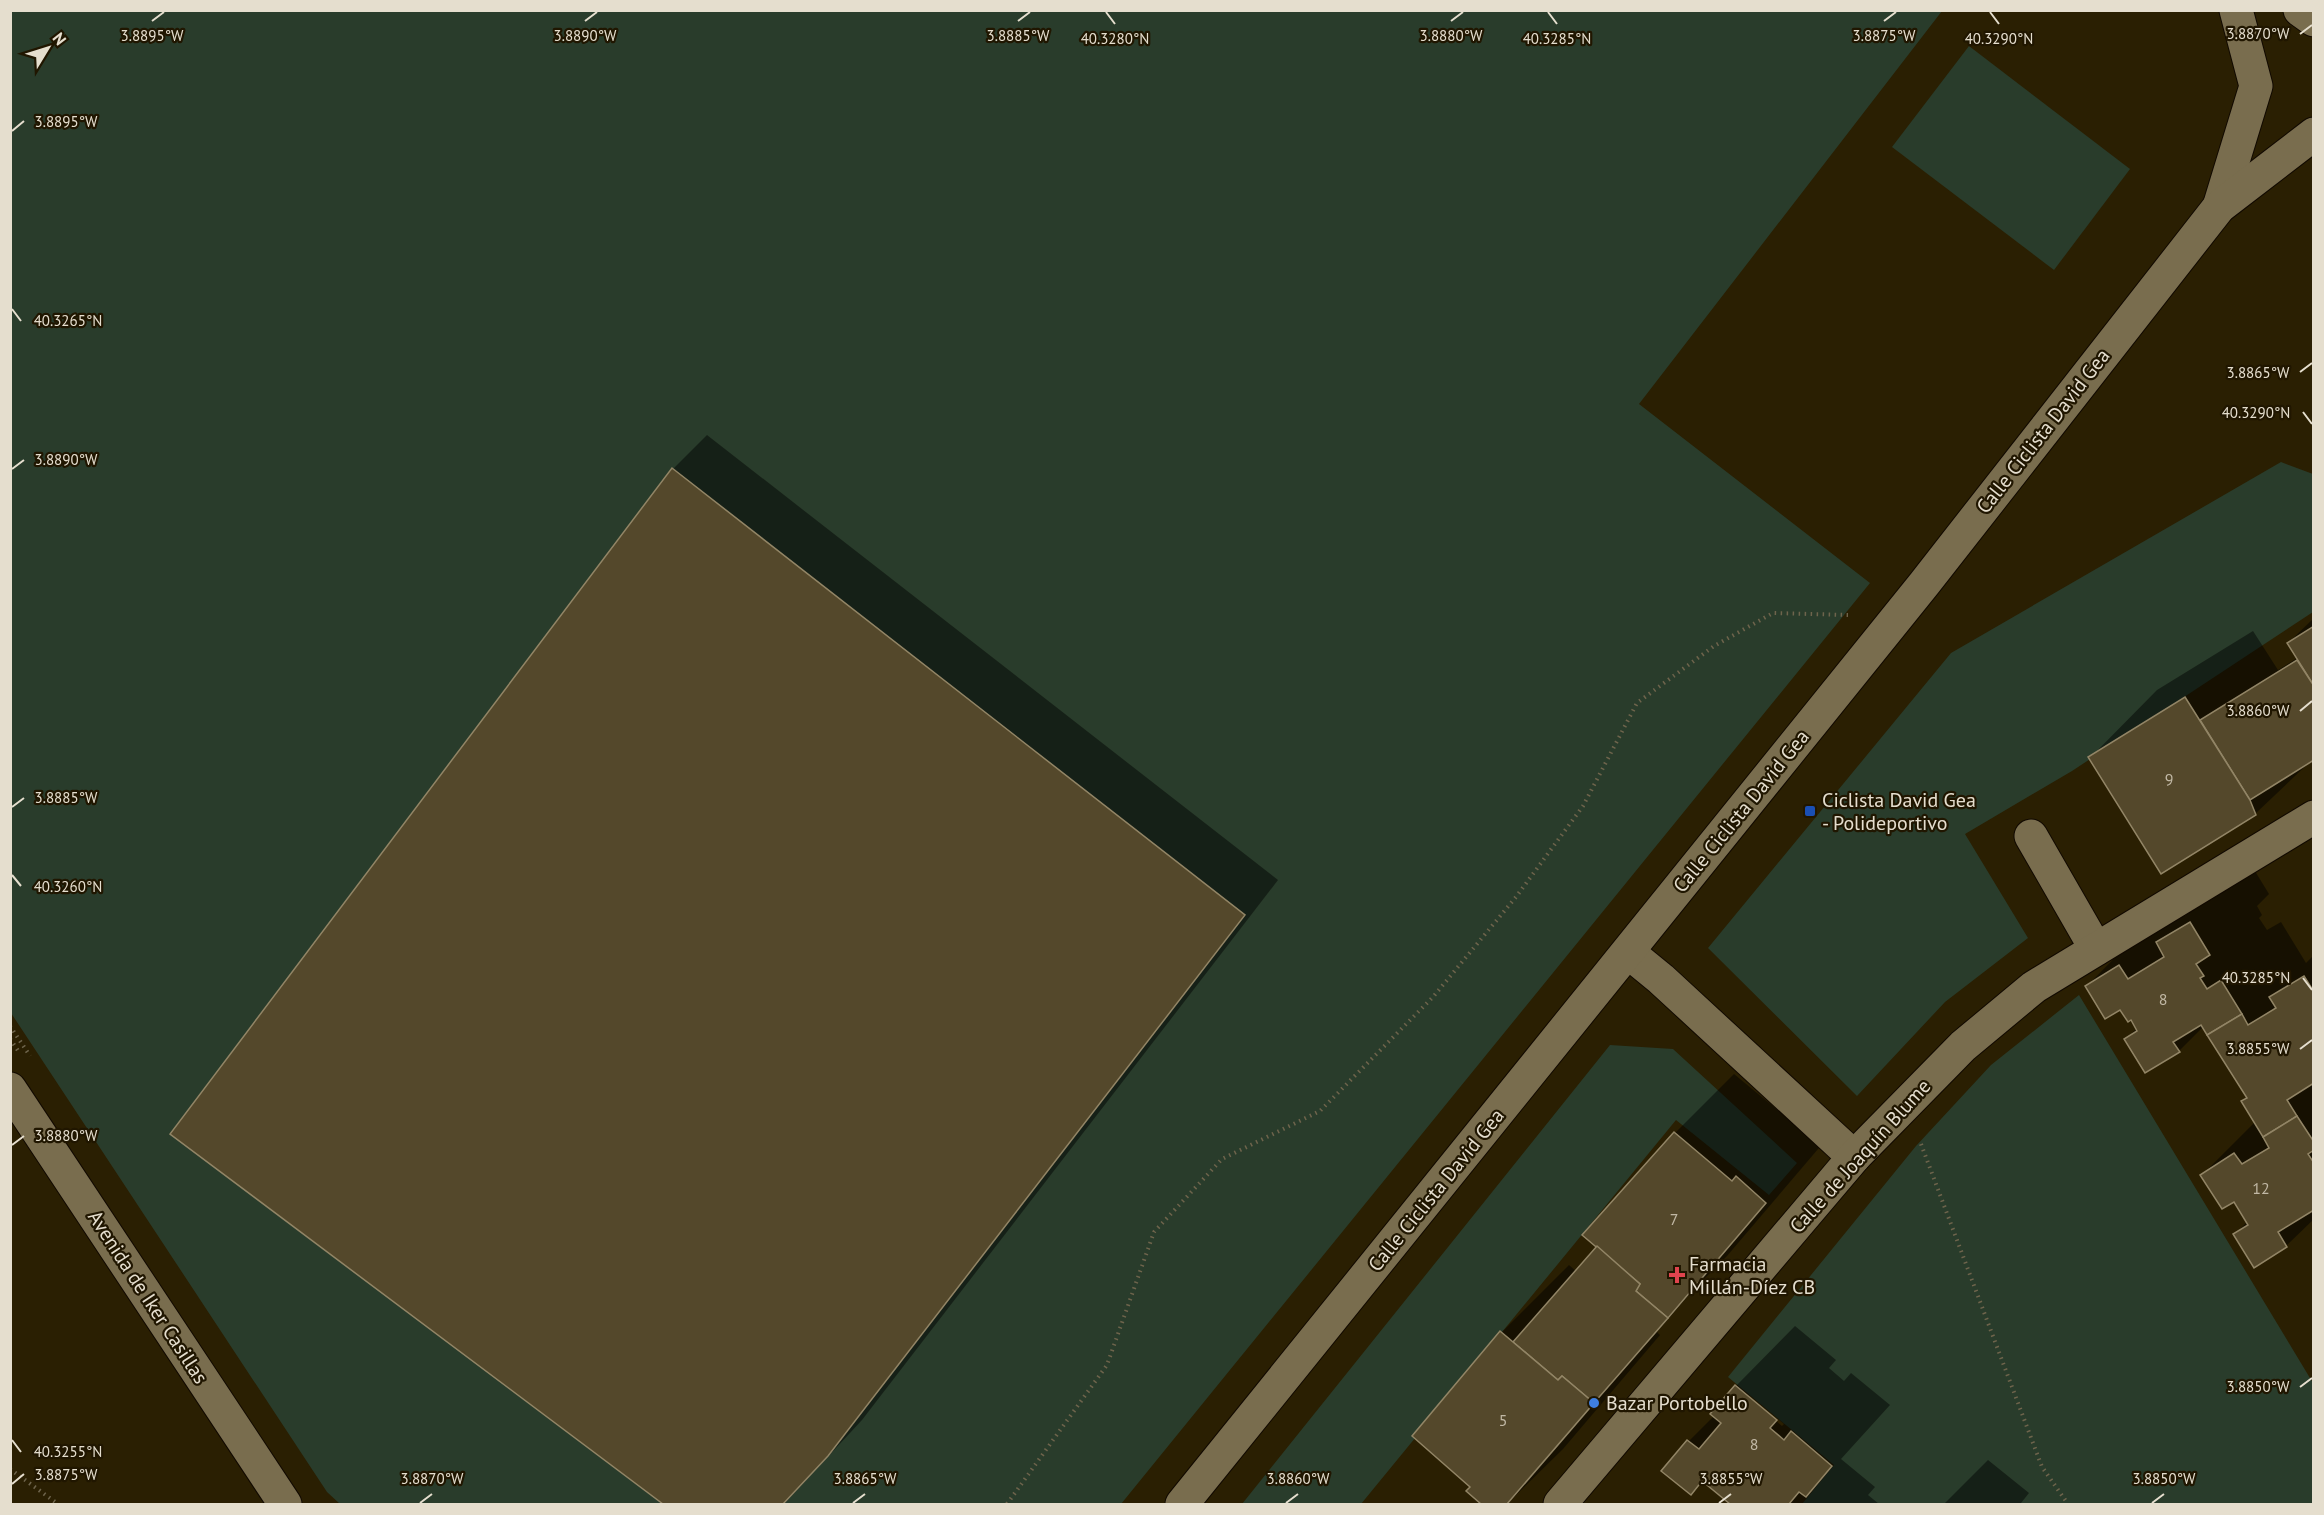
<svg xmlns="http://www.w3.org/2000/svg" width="2324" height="1515" font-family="'PT Sans',sans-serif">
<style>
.green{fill:#293c2b}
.shadow{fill:#0007;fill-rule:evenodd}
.building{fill:#54482b;stroke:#928566;stroke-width:1.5}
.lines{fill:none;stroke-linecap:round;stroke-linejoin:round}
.minor-casing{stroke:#110900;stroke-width:35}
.tertiary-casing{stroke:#110900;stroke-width:35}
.path{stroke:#6e644c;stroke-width:4;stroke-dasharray:1.5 4.5;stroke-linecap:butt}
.minor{stroke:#796d4e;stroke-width:33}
.tertiary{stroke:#796d4e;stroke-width:33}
.ticks{fill:none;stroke:#e5dece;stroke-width:2}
.transit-dot{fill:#1a4fb4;stroke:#201600;stroke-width:2}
.health-dot{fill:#e0444e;stroke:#201600;stroke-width:2}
.shop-dot{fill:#3f7fe0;stroke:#201600;stroke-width:2}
.labels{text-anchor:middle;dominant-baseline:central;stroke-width:4.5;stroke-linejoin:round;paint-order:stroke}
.number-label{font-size:16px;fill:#c1b8a5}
.street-label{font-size:20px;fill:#e5dece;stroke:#201600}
.poi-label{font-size:20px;fill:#e5dece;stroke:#201600;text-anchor:start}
.ticks-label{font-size:15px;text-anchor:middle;fill:#e5dece;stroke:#201600;stroke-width:4.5;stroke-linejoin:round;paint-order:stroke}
</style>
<rect width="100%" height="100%" fill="#2a1f02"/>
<!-- green -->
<g class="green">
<path d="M10,11H1942L1639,404L1870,583L1121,1504H340L327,1492L11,1013Z"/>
<path d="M1969,46L2130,169L2054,270L1892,147Z"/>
<path d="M2281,462L2313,474V612L2072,771L1965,834L2028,938L1945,1002L1857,1096L1708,948L1951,653Z"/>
<path d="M2079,995L2313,1383V1504H1802L1834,1465L1728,1377L1916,1146L1991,1065Z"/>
<path d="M1610,1045L1673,1049L1797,1163L1769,1195L1676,1120L1361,1504H1242Z"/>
</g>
<!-- shadow -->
<g class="shadow">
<path d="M707,435L1278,880L862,1420L784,1504H666L172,1134L673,469Z"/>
<path d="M2314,618V758L2255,814L2090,758L2157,690L2253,631L2278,670L2297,658L2288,643Z"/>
<path d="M2250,863L2269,894L2257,906L2262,915L2259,918L2267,930L2281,922L2306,963L2314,955V1219L2286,1246L2255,1266L2235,1234L2248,1221L2234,1200L2202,1175L2255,1122L2243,1102L2248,1096L2204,1026L2179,1051L2126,1039L2137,1028L2131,1018L2121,1008L2087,986L2146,926L2179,906L2185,916L2218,883Z"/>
<path d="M1734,1074L1792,1122L1824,1142L1727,1256L1694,1289L1657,1332L1660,1335L1563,1449L1507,1504H1483L1468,1491L1472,1487L1502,1332L1569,1265L1577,1272L1598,1247L1675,1133Z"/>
<path d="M1795,1326L1836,1360L1829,1368L1844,1381L1851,1373L1890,1405L1841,1459L1875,1487L1868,1495L1879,1504H1732L1704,1480L1691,1493L1664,1471L1689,1441L1714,1416L1736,1386ZM1750,1396L1784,1424L1782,1426L1748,1398Z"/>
<path d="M1988,1460L2029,1493L2021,1503L2022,1504H1944Z"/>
</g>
<!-- building -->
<g class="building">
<path d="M672,468L1245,915L828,1456L783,1504H663L170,1134Z"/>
<path d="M2314,626V686L2287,643Z"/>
<path d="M2297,660L2314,686V760L2250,800L2200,720Z"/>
<path d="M2185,697L2250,800L2256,815L2161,874L2088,757Z"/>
<path d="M2190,922L2210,955L2196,964L2204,976L2200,978L2207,989L2221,980L2242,1014L2207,1035L2201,1025L2173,1042L2180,1052L2145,1073L2124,1039L2137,1031L2131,1020L2128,1022L2120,1010L2105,1019L2085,986L2119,965L2128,979L2164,957L2156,942Z"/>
<path d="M2304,976L2314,992V1083L2287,1100L2297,1116L2263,1137L2241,1101L2247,1098L2207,1035L2242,1014L2248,1025L2276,1008L2269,997Z"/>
<path d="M2297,1116L2314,1142V1150L2308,1154L2314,1163V1210L2278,1232L2287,1247L2254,1268L2233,1234L2248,1225L2234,1202L2222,1209L2200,1175L2234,1153L2242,1164L2269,1148L2263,1137Z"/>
<path d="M1674,1132L1732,1181L1736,1176L1766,1203L1668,1318L1636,1291L1640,1284L1582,1235Z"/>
<path d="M1597,1246L1640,1284L1636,1291L1668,1318L1594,1403L1562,1376L1558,1380L1513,1342Z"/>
<path d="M1500,1331L1558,1380L1562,1376L1594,1403L1507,1504H1481L1466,1491L1470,1487L1412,1436Z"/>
<path d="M1735,1385L1777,1420L1770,1428L1784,1440L1791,1431L1832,1466L1806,1497L1799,1492L1789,1504H1730L1702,1481L1691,1495L1661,1471L1687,1440L1699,1449L1721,1423L1710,1414Z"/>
</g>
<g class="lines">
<defs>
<g id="minor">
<path d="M2219,207L2256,86L2236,10"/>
<path d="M2031,836L2096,949"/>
<path d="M1628,952L1661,979L1854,1157"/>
<path d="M10,1089L285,1504"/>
<path d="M1182,1504L1924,584L2219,207L2314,134"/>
<path d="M1560,1504L1854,1157L1963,1046L2034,987L2314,817"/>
</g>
<path id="tertiary" d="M2300,10L2314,20"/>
</defs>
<!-- minor casing -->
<use href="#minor" class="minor-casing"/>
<!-- tertiary casing -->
<use href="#tertiary" class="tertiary-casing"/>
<!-- path -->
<g class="path">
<path d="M10,1026L30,1056"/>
<path d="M10,1039L19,1052"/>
<path d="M1921,1144L2042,1467L2068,1504"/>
<path d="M10,1469L58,1504"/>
<path d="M1007,1504L1107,1365L1154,1232L1222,1159L1320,1111L1433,997L1516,897L1583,806L1637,703L1714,646L1773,613L1848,615"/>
</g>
<!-- minor -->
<use href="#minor" class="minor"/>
<!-- tertiary -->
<use href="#tertiary" class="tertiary"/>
</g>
<!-- ticks -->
<path class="ticks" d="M1106,12L1115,24M1548,12L1557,24M1990,12L1999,24M152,21L164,12M585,21L597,12M1018,21L1030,12M1451,21L1463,12M1884,21L1896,12M2300,34L2312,25M12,131L24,121M12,309L21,321M2300,372L2312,363M2303,412L2312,424M12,469L24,460M2300,711L2312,701M12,807L24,798M12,875L21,886M2303,978L2312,990M2300,1049L2312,1040M12,1145L24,1136M2300,1387L2312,1378M12,1440L21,1452M12,1484L24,1474M420,1503L432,1494M853,1503L865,1494M1286,1503L1298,1494M1719,1503L1731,1494M2152,1503L2164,1494"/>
<!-- markers -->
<rect class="transit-dot" x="1804" y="805" width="12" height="12" rx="3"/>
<path class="health-dot" d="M1674 1266h6v6h6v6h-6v6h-6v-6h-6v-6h6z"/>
<circle class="shop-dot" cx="1594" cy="1403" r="6"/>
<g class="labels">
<!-- number labels -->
<g class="number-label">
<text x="2169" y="779">9</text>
<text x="2163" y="999">8</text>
<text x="2261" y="1188">12</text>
<text x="1674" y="1219">7</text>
<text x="1503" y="1420">5</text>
<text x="1754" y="1444">8</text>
</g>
<!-- street labels -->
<g class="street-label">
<text transform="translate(2043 431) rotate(-52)">Calle Ciclista David Gea</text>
<text transform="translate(1741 811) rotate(-51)">Calle Ciclista David Gea</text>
<text transform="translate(1860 1156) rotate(-48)">Calle de Joaquín Blume</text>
<text transform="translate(1436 1190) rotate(-51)">Calle Ciclista David Gea</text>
<text transform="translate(148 1297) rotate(57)">Avenida de Iker Casillas</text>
</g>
<!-- poi labels -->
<g class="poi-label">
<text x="1822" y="800">Ciclista David Gea<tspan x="1822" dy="23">- Polideportivo</tspan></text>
<text x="1689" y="1264">Farmacia<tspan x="1689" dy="23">Millán-Díez CB</tspan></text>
<text x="1606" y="1403">Bazar Portobello</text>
</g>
</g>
<g class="ticks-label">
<text x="2258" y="39">3.8870°W</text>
<text x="152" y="41">3.8895°W</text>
<text x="585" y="41">3.8890°W</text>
<text x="1018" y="41">3.8885°W</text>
<text x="1451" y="41">3.8880°W</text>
<text x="1884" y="41">3.8875°W</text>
<text x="1115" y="44">40.3280°N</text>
<text x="1557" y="44">40.3285°N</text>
<text x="1999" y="44">40.3290°N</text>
<text x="66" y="127">3.8895°W</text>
<text x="68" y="326">40.3265°N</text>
<text x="2258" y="378">3.8865°W</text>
<text x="2256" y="418">40.3290°N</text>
<text x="66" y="465">3.8890°W</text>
<text x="2258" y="716">3.8860°W</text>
<text x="66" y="803">3.8885°W</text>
<text x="68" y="892">40.3260°N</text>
<text x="2256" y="983">40.3285°N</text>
<text x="2258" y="1054">3.8855°W</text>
<text x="66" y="1141">3.8880°W</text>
<text x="2258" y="1392">3.8850°W</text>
<text x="68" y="1457">40.3255°N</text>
<text x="66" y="1480">3.8875°W</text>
<text x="432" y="1484">3.8870°W</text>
<text x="865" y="1484">3.8865°W</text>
<text x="1298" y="1484">3.8860°W</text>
<text x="1731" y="1484">3.8855°W</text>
<text x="2164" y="1484">3.8850°W</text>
</g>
<!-- border -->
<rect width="2324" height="1515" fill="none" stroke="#e5dece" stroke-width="24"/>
<!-- north arrow -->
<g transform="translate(48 48) rotate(52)" stroke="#201600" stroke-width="4.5" paint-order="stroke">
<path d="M0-4.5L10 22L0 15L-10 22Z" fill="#e5dece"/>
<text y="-9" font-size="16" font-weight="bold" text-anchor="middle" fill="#e5dece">N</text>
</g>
</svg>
